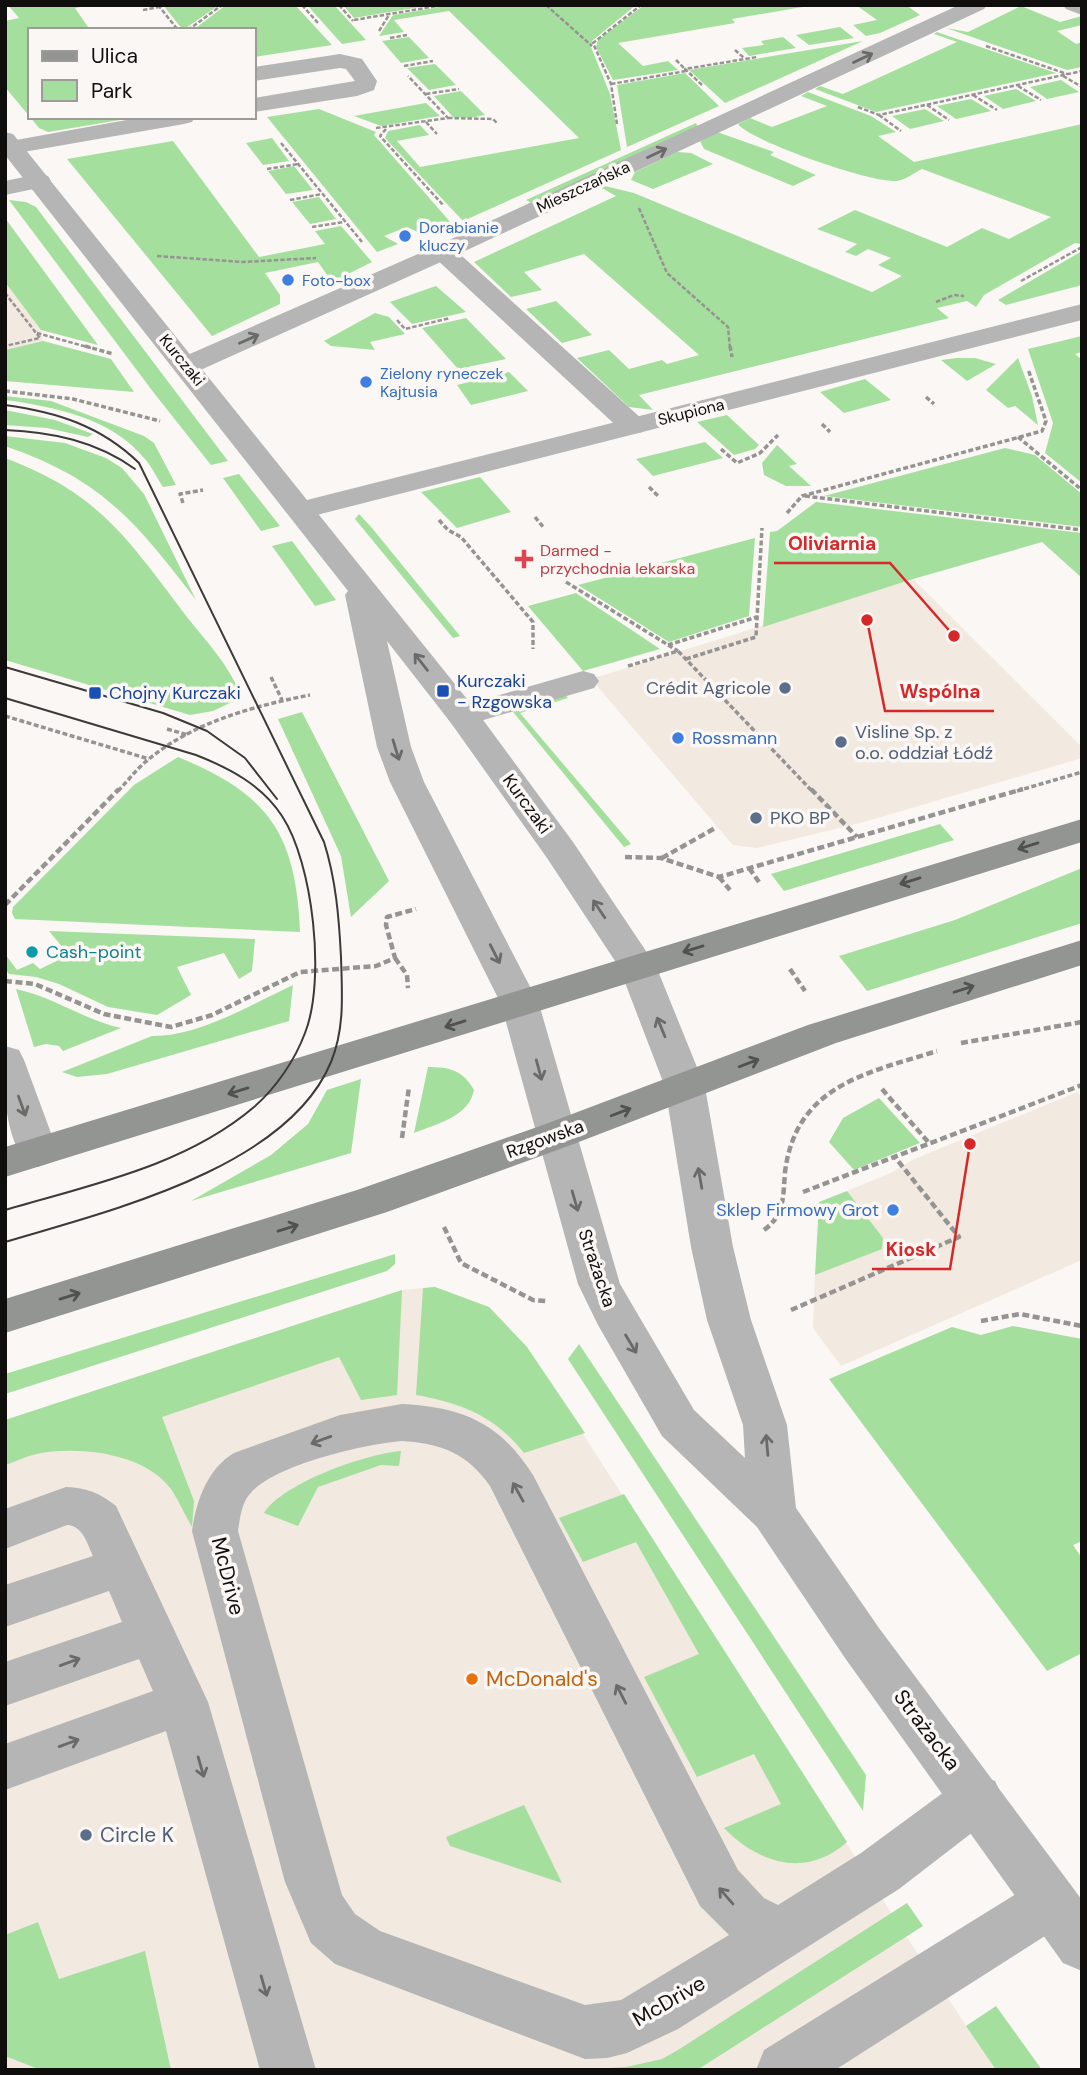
<svg xmlns="http://www.w3.org/2000/svg" width="1087" height="2075" font-family="'DM Sans',sans-serif">
<style>
.built{fill:#f2e9e1}
.green{fill:#a4df9d}
.lines{fill:none;stroke-linecap:round;stroke-linejoin:round}
.path-far2{stroke:#969492;stroke-width:2.5;stroke-dasharray:4.5 2;stroke-linecap:butt}
.path-far1{stroke:#969492;stroke-width:3.5;stroke-dasharray:5 2.5;stroke-linecap:butt}
.path{stroke:#969492;stroke-width:4.5;stroke-dasharray:7 3.5;stroke-linecap:butt}
.service{fill:#b4b5b4;fill-rule:evenodd}
.minor{fill:#b4b5b4;fill-rule:evenodd}
.tertiary{fill:#b4b5b4;fill-rule:evenodd}
.secondary{fill:#939593;fill-rule:evenodd}
.tram{stroke:#3c3a39;stroke-width:2}
.oneway{stroke:#6a6a69}
.oneway2{stroke:#515250}
.shop-dot{fill:#3f7fe0;stroke:#fbf7f5;stroke-width:2.5}
.health-dot{fill:#e0444e;stroke:#fbf7f5;stroke-width:2.5}
.service-dot{fill:#5c6f8a;stroke:#fbf7f5;stroke-width:2.5}
.transit-dot{fill:#1a4fb4;stroke:#fbf7f5;stroke-width:2.5}
.culture-dot{fill:#0f9aa8;stroke:#fbf7f5;stroke-width:2.5}
.food-dot{fill:#e8710a;stroke:#fbf7f5;stroke-width:2.5}
.labels{text-anchor:middle;dominant-baseline:central;stroke-width:7;stroke-linejoin:round;paint-order:stroke}
.far-street-label{font-size:16px;fill:#0f0e0d;stroke:#fbf7f5}
.far-shop-label{font-size:16px;fill:#366cbe;stroke:#fbf7f5;text-anchor:start}
.far-health-label{font-size:16px;fill:#be3a42;stroke:#fbf7f5;text-anchor:start}
.transit-label{font-size:18px;fill:#164399;stroke:#fbf7f5;text-anchor:start}
.service-label{font-size:18px;fill:#4e5e75;stroke:#fbf7f5;text-anchor:start}
.shop-label{font-size:18px;fill:#366cbe;stroke:#fbf7f5;text-anchor:start}
.street-label{font-size:18px;fill:#0f0e0d;stroke:#fbf7f5}
.culture-label{font-size:18px;fill:#0d838f;stroke:#fbf7f5;text-anchor:start}
.near-street-label{font-size:21px;fill:#0f0e0d;stroke:#fbf7f5}
.near-food-label{font-size:21px;fill:#c56008;stroke:#fbf7f5;text-anchor:start}
.near-service-label{font-size:21px;fill:#4e5e75;stroke:#fbf7f5;text-anchor:start}
.leader{fill:none;stroke:#d62828;stroke-width:2.5}
.callout-dot{fill:#d62828;stroke:#fbf7f5;stroke-width:2.5}
.callout-label{font-size:19px;text-anchor:middle;font-weight:bold;fill:#d62828;stroke:#fbf7f5;stroke-width:7;stroke-linejoin:round;paint-order:stroke}
</style>
<rect width="100%" height="100%" fill="#fbf7f5"/>
<!-- built -->
<g class="built">
<path d="M5,282L41,330L43,341L5,350Z"/>
<path d="M913,579L1082,747V758L864,822L757,848L733,845L591,679Z"/>
<path d="M1077,1092L1082,1097V1260L841,1366L813,1328L815,1275L882,1248L847,1191L893,1172L912,1160Z"/>
<path d="M435,1287L489,1307L527,1347L906,1936L996,2070H5V1420L402,1290Z"/>
</g>
<!-- green -->
<g class="green">
<path d="M8,5H92L75,8L90,30H30V117L5,87V21L19,18Z"/>
<path d="M163,5H219L183,30Z"/>
<path d="M226,5H295L332,45L254,57V30H193Z"/>
<path d="M307,5H334L366,40L342,44Z"/>
<path d="M343,5H432L354,18Z"/>
<path d="M451,5H636L592,41L591,47L610,94L621,150L463,221L385,138L388,131L420,125L429,135L397,141L420,167L579,138L449,11L394,20L404,32L379,36L393,15Z"/>
<path d="M644,5H814L732,19L735,23L618,43L643,66L668,61L678,70L613,80L596,47L598,40Z"/>
<path d="M856,5H906L920,15L880,33L866,36L853,25L877,20Z"/>
<path d="M1021,6L1060,22L1082,16V25L1057,31L1076,44L1082,42V67L1067,70L946,28L968,32Z"/>
<path d="M840,27L854,38L809,45L796,35Z"/>
<path d="M937,32L1056,73L876,112L815,89L820,86L843,94L957,42L934,34Z"/>
<path d="M409,37L429,58L401,63L382,41Z"/>
<path d="M783,37L796,48L749,56L742,48L764,45L761,41Z"/>
<path d="M863,41L725,103L689,70Z"/>
<path d="M435,64L456,85L429,90L407,68Z"/>
<path d="M685,73L719,106L627,147L617,85Z"/>
<path d="M1061,80L1079,92L1047,99L1030,87Z"/>
<path d="M1016,89L1036,101L1003,109L984,96Z"/>
<path d="M461,91L485,115L470,118L453,117L434,96Z"/>
<path d="M808,92L871,116L896,132L878,136L914,162L1082,124V244L1075,243L984,295L976,307L967,301L937,308L949,318L639,395L653,410L629,407L577,358L609,350L629,369L662,360L667,364L699,355L584,254L524,272L542,290L511,297L474,262L616,196L600,187L605,186L634,193L872,292L902,276L878,265L891,258L868,249L856,256L845,252L857,244L817,229L855,210L947,247L982,228L1009,239L1051,217L922,169C914,173 905,180 897,181C874,184 750,141 738,124L750,118L772,127L827,106L801,96Z"/>
<path d="M971,99L991,111L956,119L937,106Z"/>
<path d="M426,103L440,116L381,126L354,116Z"/>
<path d="M319,109L376,132L374,135L452,224L426,236L407,227L384,236L398,244L377,252L267,117Z"/>
<path d="M925,109L944,121L910,129L892,116Z"/>
<path d="M30,117H138L48,132L39,128Z"/>
<path d="M696,123L698,128L532,203L526,200Z"/>
<path d="M717,132L774,152L770,155L816,175L793,186L704,149L700,141Z"/>
<path d="M272,138L289,161L263,165L246,143Z"/>
<path d="M173,141L259,257L325,244L315,231L341,226L372,262L332,282L318,262L265,273L280,295V304L212,336L67,159Z"/>
<path d="M677,152L691,153L713,164L653,189L631,180L635,172Z"/>
<path d="M294,166L313,190L286,194L268,171Z"/>
<path d="M319,197L336,219L310,224L292,202Z"/>
<path d="M9,200L26,202L36,207L228,461L211,465L154,393Z"/>
<path d="M5,218L98,345L41,330L5,282Z"/>
<path d="M1082,251V285L1006,305L998,300Z"/>
<path d="M436,286L466,312L412,324L390,302Z"/>
<path d="M556,301L592,335L562,343L526,309Z"/>
<path d="M375,313L389,317L405,334L370,342L375,350L331,346L324,341Z"/>
<path d="M466,318L506,359L458,369L422,328Z"/>
<path d="M1082,336V352L1075,354L1082,360V483L1045,453L1053,423L1028,349Z"/>
<path d="M43,341L111,359L134,392L5,381V350Z"/>
<path d="M956,358H975L996,364L967,381L941,360Z"/>
<path d="M1018,358L1032,396L1038,425L1015,406L1008,408L986,390Z"/>
<path d="M509,372L528,391L471,405L457,385Z"/>
<path d="M865,379L891,400L844,413L820,392Z"/>
<path d="M5,396L51,401L144,436L154,443L176,485L163,487C157,478 152,467 145,459C112,418 55,407 5,400Z"/>
<path d="M5,410L55,420L93,434L88,437L47,428L5,425Z"/>
<path d="M727,415L759,445L755,449L734,455L697,422Z"/>
<path d="M5,436L65,443L106,458L122,468L144,494L196,600C135,521 103,480 5,446Z"/>
<path d="M705,442L723,458L653,476L636,459Z"/>
<path d="M777,445L797,464L789,466L811,486H786L764,475L762,463Z"/>
<path d="M1005,448L1035,455L1082,494V527L824,496Z"/>
<path d="M5,458C101,494 128,540 187,617C206,641 227,663 239,691L236,700L213,711L190,715L5,660Z"/>
<path d="M239,474L280,526L261,531L223,478Z"/>
<path d="M480,477L511,512L457,528L421,492Z"/>
<path d="M816,502L1082,533V578L1042,542L913,579L763,627L770,532L777,531Z"/>
<path d="M359,514L372,528L460,636L453,638L355,519Z"/>
<path d="M755,538L749,616L669,642L578,585Z"/>
<path d="M292,541L336,600L315,606L272,546Z"/>
<path d="M576,593L660,649L583,671L528,606Z"/>
<path d="M562,691L568,698L520,713L631,844L624,847L509,707Z"/>
<path d="M302,712L389,881L351,917L341,856L278,719Z"/>
<path d="M178,757C269,794 296,834 300,932L15,919L12,913L13,907L134,785Z"/>
<path d="M940,824L954,840L784,891L771,874Z"/>
<path d="M1082,868V923L867,991L839,956L955,920Z"/>
<path d="M49,931L255,939L252,971L239,979L224,953L177,967L191,995L157,1015L108,1007L59,984L36,977L9,974L5,969V954L17,970L33,963L40,969L69,955Z"/>
<path d="M293,985L289,1021L107,1074L77,1077L62,1072L152,1036C198,1037 252,1004 293,985Z"/>
<path d="M16,989C54,997 84,1020 121,1028L63,1051L59,1046L46,1044L34,1047Z"/>
<path d="M428,1067C449,1067 463,1070 474,1090C469,1117 436,1124 414,1133Z"/>
<path d="M361,1079L351,1153L191,1201L271,1155L308,1124L327,1090Z"/>
<path d="M879,1098L920,1143L854,1170L829,1142L843,1118Z"/>
<path d="M847,1191L883,1238L882,1249L815,1275L819,1202Z"/>
<path d="M395,1254V1264L387,1271L5,1394V1374Z"/>
<path d="M435,1287L489,1307L527,1347L585,1433L524,1453C495,1416 461,1403 416,1395L423,1288Z"/>
<path d="M402,1290L397,1395L361,1400L339,1357L162,1417L194,1501L192,1527C185,1515 179,1501 171,1489C145,1454 83,1446 41,1453C29,1455 17,1461 5,1465V1420Z"/>
<path d="M1013,1326L1082,1339V1541L1073,1545L1082,1558V1653L1047,1671L829,1379L952,1327L981,1335Z"/>
<path d="M579,1344L866,1775L863,1811L568,1359Z"/>
<path d="M401,1451L399,1466L381,1465L318,1487L298,1526L264,1513C283,1483 365,1454 401,1451Z"/>
<path d="M624,1494L847,1842C806,1879 758,1863 724,1828L781,1804L754,1754L697,1777L644,1677L699,1654L636,1542L583,1562L559,1518Z"/>
<path d="M524,1805L562,1883L450,1846L446,1837Z"/>
<path d="M907,1903L923,1926L697,2070H575L626,2067L662,2059L678,2050Z"/>
<path d="M38,1922L59,1979L145,1951L171,2070H41L5,2056V1935Z"/>
<path d="M996,2006L1042,2070H996L966,2026Z"/>
</g>
<g class="lines">
<!-- path-far2 -->
<g class="path-far2">
<path d="M158,5L178,30"/>
<path d="M302,5L318,23"/>
<path d="M339,5L353,21"/>
<path d="M546,5L592,46"/>
<path d="M143,10L159,7"/>
<path d="M354,20L443,5"/>
<path d="M188,30L222,5"/>
<path d="M379,31L389,15"/>
<path d="M390,38L407,35"/>
<path d="M986,46L1067,74"/>
<path d="M735,50L744,58"/>
<path d="M676,60L685,69"/>
<path d="M404,66L433,61"/>
<path d="M1063,76L1082,87"/>
<path d="M611,84L686,71"/>
<path d="M702,85L685,69L757,57"/>
<path d="M1018,86L1041,100"/>
<path d="M426,94L459,89"/>
<path d="M973,95L997,110"/>
<path d="M927,105L949,120"/>
<path d="M858,107L879,115L1082,71"/>
<path d="M879,115L901,131"/>
<path d="M448,118L493,119L497,123"/>
<path d="M426,122L437,134"/>
<path d="M617,124L611,84L593,43L641,5"/>
<path d="M376,128L448,118L408,76"/>
<path d="M386,129L380,136L443,205"/>
<path d="M281,143L362,242"/>
<path d="M267,169L298,164"/>
<path d="M290,200L322,194"/>
<path d="M639,208L667,273L728,327L730,348"/>
<path d="M312,227L344,222"/>
<path d="M157,256L243,262L316,258"/>
<path d="M1021,281L1082,247"/>
<path d="M5,293L40,338L5,346"/>
<path d="M936,302L954,295L964,296"/>
<path d="M397,320L405,329L450,318"/>
<path d="M37,333L91,348"/>
</g>
<!-- path-far1 -->
<g class="path-far1">
<path d="M85,346L113,354"/>
<path d="M730,346L732,357"/>
<path d="M5,391L73,399L160,421"/>
<path d="M926,397L934,404"/>
<path d="M822,424L830,432"/>
<path d="M1018,437L1082,490"/>
<path d="M721,449L737,463L760,453L778,435"/>
<path d="M649,487L659,497"/>
<path d="M805,496L1082,530"/>
<path d="M183,503L180,494L203,490"/>
<path d="M787,513L802,496L1042,431L1046,421L1028,369"/>
<path d="M535,517L544,528"/>
<path d="M439,520L448,530L461,537L533,622V649"/>
<path d="M566,582L678,651"/>
<path d="M668,645L757,617"/>
<path d="M686,659L756,637L762,528"/>
<path d="M628,666L678,651L812,791"/>
<path d="M271,677L282,700"/>
<path d="M5,716L149,759"/>
<path d="M167,729L188,735"/>
<path d="M118,791C128,781 137,768 149,759C194,722 254,706 310,695"/>
<path d="M1017,791L1082,772"/>
</g>
<!-- path -->
<g class="path">
<path d="M811,789L857,837"/>
<path d="M625,857L661,858L719,877L1023,789"/>
<path d="M662,858L717,827"/>
<path d="M749,868L759,882"/>
<path d="M719,877L730,890"/>
<path d="M5,905L119,789"/>
<path d="M395,958L407,975L408,988"/>
<path d="M790,969L805,991"/>
<path d="M5,981L35,984L104,1014L171,1027L212,1015L300,972L376,966L395,958L386,925L387,917L416,909"/>
<path d="M961,1043L1082,1022"/>
<path d="M882,1089L929,1143"/>
<path d="M402,1138L409,1087"/>
<path d="M803,1192L1082,1085"/>
<path d="M444,1227L461,1263L533,1300L546,1301"/>
<path d="M764,1230C785,1215 783,1196 785,1172C796,1085 867,1073 937,1051"/>
<path d="M791,1310L959,1237L894,1156"/>
<path d="M981,1321L1020,1314L1082,1326"/>
</g>
<!-- service -->
<g class="service">
<path d="M1063,5H1082V15L1066,9Z"/>
<path d="M340,54L362,59L377,81L374,90L357,96L254,112V98L355,81L346,69L340,68L254,81V67Z"/>
<path d="M143,117H195L192,122L184,124L12,154L5,152V142Z"/>
<path d="M443,244L452,247L643,420L647,426L643,432L633,434L623,432L434,257L430,252L434,247Z"/>
<path d="M583,671L594,674L599,681L594,688L463,726L451,723L446,716L451,709Z"/>
<path d="M402,1404C463,1407 500,1423 533,1475L738,1870L764,1898L778,1905L861,1853L959,1781L977,1774L995,1781L1003,1798L995,1815L899,1889L678,2029L627,2053L607,2058L585,2059L335,1964L311,1943L285,1882L192,1531C196,1502 207,1469 234,1453L340,1415ZM402,1441C441,1443 468,1454 490,1486L700,1906L729,1935L621,2000L585,2005L380,1931L355,1914L342,1895L238,1531C240,1519 241,1505 249,1495C272,1465 365,1444 402,1441Z"/>
<path d="M66,1487C87,1488 100,1493 116,1506L208,1702L316,2070H260L166,1731L5,1790V1744L153,1691L139,1659L5,1706V1662L122,1622L109,1591L5,1627V1585L93,1556C87,1543 83,1526 67,1525L5,1549V1509Z"/>
<path d="M1051,1877L1070,1884L1077,1902L1070,1920L835,2070H756L764,2050L1032,1884Z"/>
</g>
<!-- minor -->
<g class="minor">
<path d="M959,5H987L984,9L452,257L196,372L186,374L176,372L172,366L176,360L434,247Z"/>
<path d="M39,174L48,176L51,181L48,186L5,195V181Z"/>
<path d="M1082,304V320L301,519L291,516L286,510L291,504Z"/>
<path d="M5,1046L19,1050L24,1060L58,1152L52,1162L38,1167L24,1162C2,1124 5,1089 5,1046Z"/>
</g>
<!-- tertiary -->
<path class="tertiary" d="M5,132L13,134L475,709L573,842L656,966L705,1087L733,1247L751,1320L787,1425L796,1508L879,1628L1082,1900V1971L1063,1963L845,1658L757,1527L662,1436L598,1325L578,1284L501,1004L390,782L377,747L345,595L348,591L5,155ZM387,641L451,723L547,858L619,967L665,1087L691,1247L707,1320L743,1425L745,1458L694,1410L620,1284L539,1004L424,782L411,747Z"/>
<!-- secondary -->
<g class="secondary">
<path d="M1082,819V842L5,1177V1147Z"/>
<path d="M1082,940V965L836,1043L571,1145L387,1212L5,1333V1299L357,1190L543,1125L808,1025Z"/>
</g>
<!-- tram -->
<g class="tram">
<path d="M5,405C57,412 101,426 139,463L324,842C336,880 339,918 341,957C342,993 345,1028 331,1062C287,1169 105,1212 5,1242"/>
<path d="M5,430C52,432 96,441 135,469"/>
<path d="M5,667L163,713L207,731L245,758L277,799"/>
<path d="M5,698L196,755C229,768 262,785 282,816C313,863 326,980 305,1033C295,1060 276,1088 254,1107C185,1166 90,1185 5,1210"/>
</g>
</g>
<!-- one-way arrows -->
<defs><path id="oneway-shaft" d="M-6 0H5M1.5-3L5.5 0L1.5 3" fill="none" stroke-width="1.6" stroke-linecap="round" stroke-linejoin="round" transform="scale(1.75)"/></defs>
<g class="oneway">
<use href="#oneway-shaft" transform="translate(863 58) rotate(-25)"/>
<use href="#oneway-shaft" transform="translate(657 153) rotate(-25)"/>
<use href="#oneway-shaft" transform="translate(249 339) rotate(-24)"/>
<use href="#oneway-shaft" transform="translate(421 662) rotate(-128)"/>
<use href="#oneway-shaft" transform="translate(396 750) rotate(73)"/>
<use href="#oneway-shaft" transform="translate(599 909) rotate(-124)"/>
<use href="#oneway-shaft" transform="translate(495 954) rotate(63)"/>
<use href="#oneway-shaft" transform="translate(661 1027) rotate(-112)"/>
<use href="#oneway-shaft" transform="translate(539 1070) rotate(75)"/>
<use href="#oneway-shaft" transform="translate(22 1106) rotate(70)"/>
<use href="#oneway-shaft" transform="translate(700 1178) rotate(-100)"/>
<use href="#oneway-shaft" transform="translate(575 1201) rotate(74)"/>
<use href="#oneway-shaft" transform="translate(631 1344) rotate(59)"/>
<use href="#oneway-shaft" transform="translate(321 1440) rotate(160)"/>
<use href="#oneway-shaft" transform="translate(767 1445) rotate(-95)"/>
<use href="#oneway-shaft" transform="translate(518 1492) rotate(-119)"/>
<use href="#oneway-shaft" transform="translate(70 1662) rotate(-20)"/>
<use href="#oneway-shaft" transform="translate(621 1694) rotate(-117)"/>
<use href="#oneway-shaft" transform="translate(69 1743) rotate(-20)"/>
<use href="#oneway-shaft" transform="translate(201 1767) rotate(74)"/>
<use href="#oneway-shaft" transform="translate(726 1896) rotate(-131)"/>
<use href="#oneway-shaft" transform="translate(264 1986) rotate(74)"/>
</g>
<g class="oneway2">
<use href="#oneway-shaft" transform="translate(1028 846) rotate(163)"/>
<use href="#oneway-shaft" transform="translate(910 881) rotate(163)"/>
<use href="#oneway-shaft" transform="translate(693 949) rotate(163)"/>
<use href="#oneway-shaft" transform="translate(964 989) rotate(-18)"/>
<use href="#oneway-shaft" transform="translate(455 1024) rotate(163)"/>
<use href="#oneway-shaft" transform="translate(749 1063) rotate(-21)"/>
<use href="#oneway-shaft" transform="translate(238 1091) rotate(163)"/>
<use href="#oneway-shaft" transform="translate(621 1112) rotate(-21)"/>
<use href="#oneway-shaft" transform="translate(288 1228) rotate(-17)"/>
<use href="#oneway-shaft" transform="translate(70 1296) rotate(-17)"/>
</g>
<!-- markers -->
<g class="shop-dot">
<circle cx="405" cy="236" r="7"/>
<circle cx="288" cy="280" r="7"/>
<circle cx="366" cy="382" r="7"/>
<circle cx="678" cy="738" r="7"/>
<circle cx="893" cy="1210" r="7"/>
</g>
<path class="health-dot" d="M520.5 548.5h7v7h7v7h-7v7h-7v-7h-7v-7h7z"/>
<g class="service-dot">
<circle cx="785" cy="688" r="7"/>
<circle cx="841" cy="742" r="7"/>
<circle cx="756" cy="818" r="7"/>
<circle cx="86" cy="1835" r="7"/>
</g>
<g class="transit-dot">
<rect x="436" y="684" width="14" height="14" rx="3.5"/>
<rect x="88" y="686" width="14" height="14" rx="3.5"/>
</g>
<circle class="culture-dot" cx="32" cy="952" r="7"/>
<circle class="food-dot" cx="472" cy="1679" r="7"/>
<g class="labels">
<!-- far-street labels -->
<g class="far-street-label">
<text transform="translate(583 187) rotate(-25)">Mieszczańska</text>
<text transform="translate(182 360) rotate(51)">Kurczaki</text>
<text transform="translate(691 412) rotate(-14)">Skupiona</text>
</g>
<!-- far-shop labels -->
<g class="far-shop-label">
<text x="419" y="227">Dorabianie<tspan x="419" dy="18">kluczy</tspan></text>
<text x="302" y="280">Foto-box</text>
<text x="380" y="373">Zielony ryneczek<tspan x="380" dy="18">Kajtusia</tspan></text>
</g>
<!-- far-health labels -->
<g class="far-health-label">
<text x="540" y="550">Darmed -<tspan x="540" dy="18">przychodnia lekarska</tspan></text>
</g>
<!-- transit labels -->
<g class="transit-label">
<text x="457" y="681">Kurczaki<tspan x="457" dy="21">- Rzgowska</tspan></text>
<text x="109" y="693">Chojny Kurczaki</text>
</g>
<!-- service labels -->
<g class="service-label">
<text x="771" y="688" text-anchor="end">Crédit Agricole</text>
<text x="855" y="732">Visline Sp. z<tspan x="855" dy="21">o.o. oddział Łódź</tspan></text>
<text x="770" y="818">PKO BP</text>
</g>
<!-- shop labels -->
<g class="shop-label">
<text x="692" y="738">Rossmann</text>
<text x="879" y="1210" text-anchor="end">Sklep Firmowy Grot</text>
</g>
<!-- street labels -->
<g class="street-label">
<text transform="translate(527 804) rotate(54)">Kurczaki</text>
<text transform="translate(545 1139) rotate(-20)">Rzgowska</text>
<text transform="translate(597 1268) rotate(71)">Strażacka</text>
</g>
<!-- culture labels -->
<g class="culture-label">
<text x="46" y="952">Cash-point</text>
</g>
<!-- near-street labels -->
<g class="near-street-label">
<text transform="translate(228 1576) rotate(76)">McDrive</text>
<text transform="translate(927 1730) rotate(53)">Strażacka</text>
<text transform="translate(669 2001) rotate(-30)">McDrive</text>
</g>
<!-- near-food labels -->
<g class="near-food-label">
<text x="486" y="1679">McDonald's</text>
</g>
<!-- near-service labels -->
<g class="near-service-label">
<text x="100" y="1835">Circle K</text>
</g>
</g>
<!-- callouts -->
<path class="leader" d="M954 636L890 563H774M867 620L885 711H994M970 1144L950 1269H872"/>
<g class="callout-dot">
<circle cx="954" cy="636" r="7"/>
<circle cx="867" cy="620" r="7"/>
<circle cx="970" cy="1144" r="7"/>
</g>
<g class="callout-label">
<text x="832" y="550">Oliviarnia</text>
<text x="940" y="698">Wspólna</text>
<text x="911" y="1256">Kiosk</text>
</g>
<!-- border -->
<rect width="1087" height="2075" fill="none" stroke="#0f0e0d" stroke-width="14"/>
<!-- legend -->
<rect x="28" y="28" width="228" height="91" fill="#fbf7f5" stroke="#9d9a98" stroke-width="2"/>
<rect x="42" y="51" width="35" height="10" fill="#939593" stroke="#9d9a98" stroke-width="2"/>
<text x="91" y="63" font-size="21" fill="#0f0e0d">Ulica</text>
<rect x="42" y="80" width="35" height="21" fill="#a4df9d" stroke="#9d9a98" stroke-width="2"/>
<text x="91" y="98" font-size="21" fill="#0f0e0d">Park</text>
</svg>
